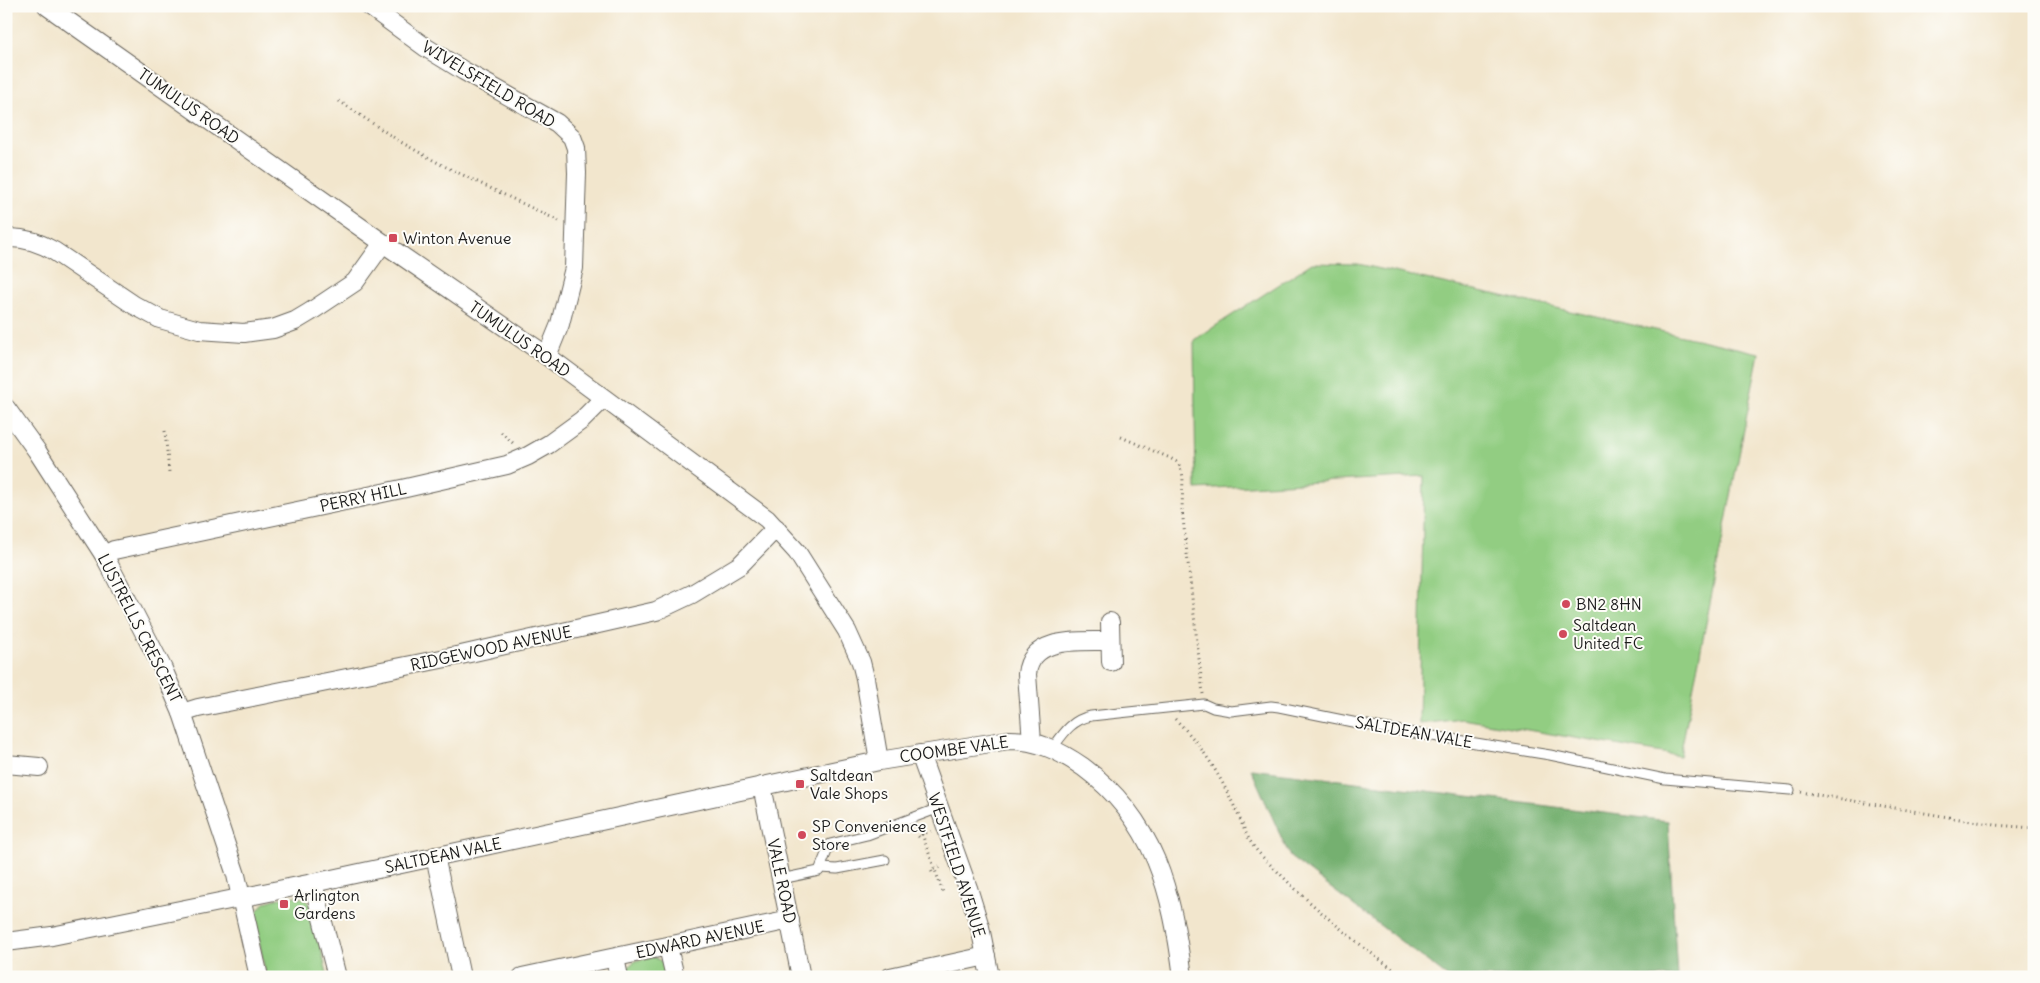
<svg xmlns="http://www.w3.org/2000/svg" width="2040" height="983" font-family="Delius,sans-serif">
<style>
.green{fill:#92cd82;stroke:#57744f}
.forest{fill:#75b070;stroke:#486646}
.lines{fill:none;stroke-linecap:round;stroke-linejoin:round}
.service-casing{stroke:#67635a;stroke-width:11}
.minor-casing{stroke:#67635a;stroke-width:20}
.path{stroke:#67635a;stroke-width:3;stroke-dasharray:1 4;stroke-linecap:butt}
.service{stroke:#fff;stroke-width:9}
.minor{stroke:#fff;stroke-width:18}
.poi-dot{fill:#d1495b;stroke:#fdfcf7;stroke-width:2}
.labels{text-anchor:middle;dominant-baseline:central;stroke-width:4;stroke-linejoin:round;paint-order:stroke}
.street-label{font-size:16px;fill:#1c1c1c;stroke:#fdfcf7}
.poi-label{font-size:16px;fill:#1c1c1c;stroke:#fdfcf7;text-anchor:start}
</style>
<rect width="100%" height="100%" fill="#fdfcf7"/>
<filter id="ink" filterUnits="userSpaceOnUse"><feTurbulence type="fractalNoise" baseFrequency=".02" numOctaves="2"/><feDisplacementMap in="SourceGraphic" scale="10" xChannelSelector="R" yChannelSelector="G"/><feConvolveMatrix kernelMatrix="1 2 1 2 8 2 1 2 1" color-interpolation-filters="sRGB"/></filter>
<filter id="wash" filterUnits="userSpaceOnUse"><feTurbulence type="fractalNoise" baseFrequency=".0096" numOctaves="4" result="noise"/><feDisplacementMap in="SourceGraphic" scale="20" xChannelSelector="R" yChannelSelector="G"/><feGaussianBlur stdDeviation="1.12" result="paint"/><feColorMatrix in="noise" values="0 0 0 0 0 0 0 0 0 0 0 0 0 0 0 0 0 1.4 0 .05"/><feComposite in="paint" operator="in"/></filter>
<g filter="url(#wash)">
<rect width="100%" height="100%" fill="#f2e6cd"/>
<!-- green -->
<g class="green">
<path d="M1312,263L1358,264L1759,353L1680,756L1463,719L1419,724L1424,476L1196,489L1194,340Z"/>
<path d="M295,896L305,899L310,905L328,977H266L255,919C258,899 278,898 295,896Z"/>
<path d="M654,957L664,963L669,977H626C627,960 640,959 654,957Z"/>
</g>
<!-- forest -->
<path class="forest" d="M1251,769L1668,821L1677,977H1448L1290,857Z"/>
</g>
<g filter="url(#ink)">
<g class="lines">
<defs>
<g id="service">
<path d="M1052,749C1063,734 1071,720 1091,716L1204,704L1213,708L1231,711L1271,706L1279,707L1377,727L1550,755L1665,779L1790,790"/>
<path d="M821,868L837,869L885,860"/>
<path d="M781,879L819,871L830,844L867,835L939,808"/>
</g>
<g id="minor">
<path d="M47,6L383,243L547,356L767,519L797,552L847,631L861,662L865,678L879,761"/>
<path d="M369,6L425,47L464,71L557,123L572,137L576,148L577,173L574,268L560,324L547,356"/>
<path d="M6,238C24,237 39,242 54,251L134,305L160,319L199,330L244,333L273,329L295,321L310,312L355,282L383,243"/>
<path d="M6,408L37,451L104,555L163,669L182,713L236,875L259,977"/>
<path d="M104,555L114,550L406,488L507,465L528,456L549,444L582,420L603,399"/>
<path d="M1110,622L1111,662"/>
<path d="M182,713L198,708L461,655L656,611L692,594L740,565L776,528"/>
<path d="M1032,742L1027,674C1031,635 1082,642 1110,641"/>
<path d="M920,754L968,888L980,927L990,977"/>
<path d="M6,764L39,767"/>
<path d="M762,786L801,977"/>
<path d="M435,856L461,977"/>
<path d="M313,883L337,977"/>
<path d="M6,942L52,936L313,883L879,761L1009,740C1037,740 1060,751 1083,767C1155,820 1172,892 1183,977"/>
<path d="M668,947L675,977"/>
<path d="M615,958L619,977"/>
<path d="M522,977L790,920"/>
<path d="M890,977L986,956"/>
</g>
</defs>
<!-- service casing -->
<use href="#service" class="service-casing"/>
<!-- minor casing -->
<use href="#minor" class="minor-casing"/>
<!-- path -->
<g class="path">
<path d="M339,101L399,141L442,165L559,221"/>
<path d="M165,431L169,472"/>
<path d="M501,432L515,445"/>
<path d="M1121,437L1170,458L1177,462L1181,468L1183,477L1182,510L1203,694"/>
<path d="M1175,719C1203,746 1219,774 1236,810C1242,823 1246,836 1254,847C1264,860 1278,871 1289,883C1325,917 1364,949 1404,977"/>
<path d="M1801,792L1995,825L2034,828"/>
<path d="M922,834L944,895"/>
<path d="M919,837L918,836L931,831"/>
<path d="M932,872L931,870L943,866"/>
<path d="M235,977L244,975"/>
</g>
<!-- service -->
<use href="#service" class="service"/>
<!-- minor -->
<use href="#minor" class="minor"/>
</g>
</g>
<!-- markers -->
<g class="poi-dot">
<rect x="388" y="233" width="10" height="10" rx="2.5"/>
<circle cx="1566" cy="604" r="5"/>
<circle cx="1563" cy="634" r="5"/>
<rect x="795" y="779" width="10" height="10" rx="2.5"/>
<circle cx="802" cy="835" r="5"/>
<rect x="279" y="899" width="10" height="10" rx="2.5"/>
</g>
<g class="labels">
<!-- street labels -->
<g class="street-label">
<text transform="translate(489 84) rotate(31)">WIVELSFIELD ROAD</text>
<text transform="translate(189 106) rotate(35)">TUMULUS ROAD</text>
<text transform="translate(520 339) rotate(35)">TUMULUS ROAD</text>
<text transform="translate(363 497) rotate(-12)">PERRY HILL</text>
<text transform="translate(140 628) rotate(63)">LUSTRELLS CRESCENT</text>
<text transform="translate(491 648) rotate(-12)">RIDGEWOOD AVENUE</text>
<text transform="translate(1414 732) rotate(10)">SALTDEAN VALE</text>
<text transform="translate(954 749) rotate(-8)">COOMBE VALE</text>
<text transform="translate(443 855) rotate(-12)">SALTDEAN VALE</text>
<text transform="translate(957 865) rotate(72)">WESTFIELD AVENUE</text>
<text transform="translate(782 881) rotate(78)">VALE ROAD</text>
<text transform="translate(700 939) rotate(-12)">EDWARD AVENUE</text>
</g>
<!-- poi labels -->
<g class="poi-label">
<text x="403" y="238">Winton Avenue</text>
<text x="1576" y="604">BN2 8HN</text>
<text x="1573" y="625">Saltdean<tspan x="1573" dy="18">United FC</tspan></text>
<text x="810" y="775">Saltdean<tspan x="810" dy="18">Vale Shops</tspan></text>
<text x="812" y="826">SP Convenience<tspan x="812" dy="18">Store</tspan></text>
<text x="294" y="895">Arlington<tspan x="294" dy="18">Gardens</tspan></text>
</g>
</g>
<!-- margin -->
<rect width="2040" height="983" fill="none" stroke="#fdfcf7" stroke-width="25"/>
</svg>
